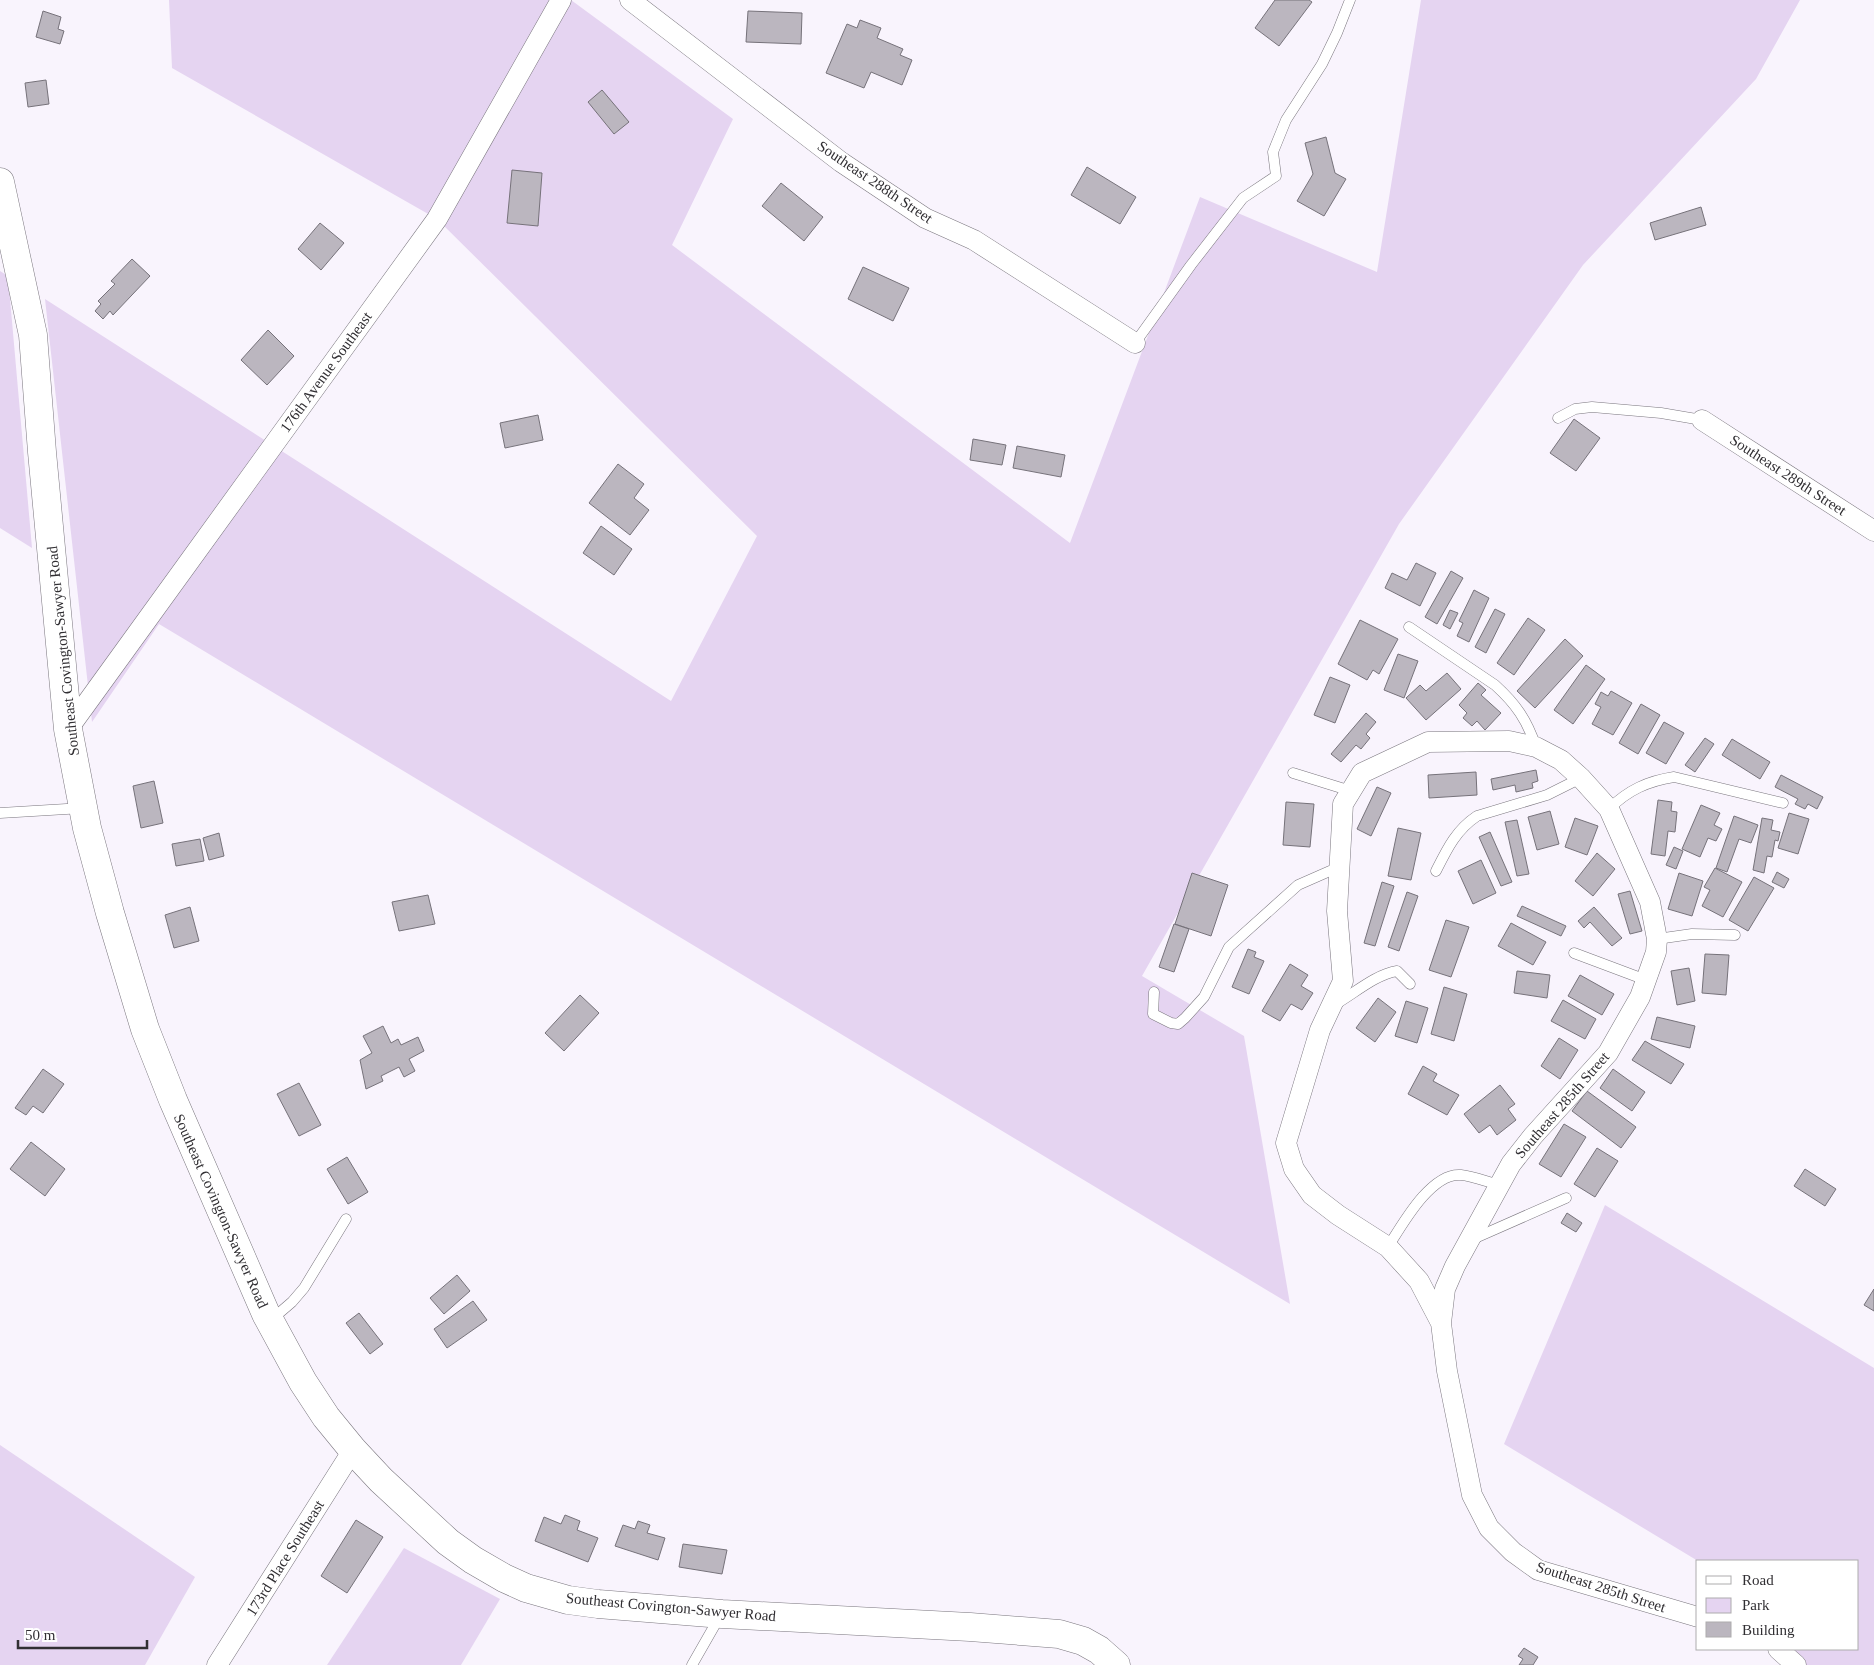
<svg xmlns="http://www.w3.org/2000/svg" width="1874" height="1665" font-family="Georgia,serif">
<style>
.green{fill:#e5d4f1}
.building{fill:#bbb6bf;stroke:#76727a}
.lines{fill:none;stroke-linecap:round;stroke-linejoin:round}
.lane-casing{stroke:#7a767e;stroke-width:11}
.street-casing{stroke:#7a767e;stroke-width:21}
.secondary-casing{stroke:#7a767e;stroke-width:29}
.lane{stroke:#fff;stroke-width:10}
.street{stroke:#fff;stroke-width:20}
.secondary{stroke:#fff;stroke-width:28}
.labels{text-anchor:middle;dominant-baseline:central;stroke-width:4;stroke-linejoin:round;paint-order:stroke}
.street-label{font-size:15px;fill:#312f33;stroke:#fff}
</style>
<rect width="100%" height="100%" fill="#f9f4fd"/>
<!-- green -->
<g class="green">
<path d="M169,0H571L733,119L672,245L1070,543L1200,197L1377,272L1421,0H1800L1756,79L1583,265L1399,524L1142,976L1244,1036L1290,1304L159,624L92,722L45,299L671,701L757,536L437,219L172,68Z"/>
<path d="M0,271L8,276L32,548L0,528Z"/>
<path d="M1605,1205L1874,1368V1665H1790L1791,1649H1858V1561H1698L1504,1444Z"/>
<path d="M0,1445L195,1577L145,1665H0Z"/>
<path d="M404,1548L500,1599L461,1665H327Z"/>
</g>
<!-- building -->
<g class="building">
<path d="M1275,0H1309L1312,2L1279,46L1255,28Z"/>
<path d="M43,11L61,17L58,29L64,31L60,44L36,37Z"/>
<path d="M748,11L802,13L801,44L746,42Z"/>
<path d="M860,20L881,28L877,38L903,49L900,55L912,60L902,85L871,72L864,88L826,73L847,24L857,28Z"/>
<path d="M46,80L49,104L28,107L25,83Z"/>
<path d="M602,90L629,122L614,134L588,102Z"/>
<path d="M1326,137L1335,173L1346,179L1324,216L1297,201L1313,174L1305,143Z"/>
<path d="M1087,167L1136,197L1120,224L1071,195Z"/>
<path d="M512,170L542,173L538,226L507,223Z"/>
<path d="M781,183L823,217L804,241L762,206Z"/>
<path d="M1701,207L1706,225L1655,240L1650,223Z"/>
<path d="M320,223L344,243L321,270L298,249Z"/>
<path d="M132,259L150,276L113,315L110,311L103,319L95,311L101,304L98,301L115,284L111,281Z"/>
<path d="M863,267L909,288L893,321L848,299Z"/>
<path d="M268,330L294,356L267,385L241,360Z"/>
<path d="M538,415L543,440L505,448L500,423Z"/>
<path d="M1574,419L1600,438L1576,471L1550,453Z"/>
<path d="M973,439L1006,445L1002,465L970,460Z"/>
<path d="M1017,446L1065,455L1061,477L1013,468Z"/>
<path d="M618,464L644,484L634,498L649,510L630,535L589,503Z"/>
<path d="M601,526L632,549L614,575L583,553Z"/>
<path d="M1416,563L1436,573L1420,606L1385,588L1392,573L1407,580Z"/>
<path d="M1451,571L1463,578L1437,624L1425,617Z"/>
<path d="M1474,590L1489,598L1469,642L1457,636L1463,623L1459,621Z"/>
<path d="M1495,609L1505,614L1486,653L1475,647Z"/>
<path d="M1450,610L1458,613L1450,629L1443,625Z"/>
<path d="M1528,618L1545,630L1514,675L1497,663Z"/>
<path d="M1360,620L1398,639L1379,674L1373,670L1367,680L1338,664Z"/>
<path d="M1565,639L1583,656L1535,708L1517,691Z"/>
<path d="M1398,654L1418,661L1404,698L1384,690Z"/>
<path d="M1586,665L1605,679L1573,724L1554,710Z"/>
<path d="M1447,673L1461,689L1426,720L1406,698L1420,685L1426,691Z"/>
<path d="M1330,677L1350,685L1335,723L1314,715Z"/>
<path d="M1478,683L1486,690L1481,695L1501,713L1485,730L1477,721L1472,726L1463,718L1467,713L1459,705Z"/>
<path d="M1611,691L1632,703L1613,735L1592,724L1601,707L1595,704L1601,692L1608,696Z"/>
<path d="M1641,704L1660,715L1638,754L1619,743Z"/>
<path d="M1366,713L1376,722L1366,734L1370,738L1361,749L1356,745L1341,762L1331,754Z"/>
<path d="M1664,722L1684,733L1666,764L1646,753Z"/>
<path d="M1705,738L1714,744L1695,772L1685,765Z"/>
<path d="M1732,739L1770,762L1760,779L1722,755Z"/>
<path d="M1536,770L1538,781L1532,783L1533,788L1516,792L1515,785L1493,790L1491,779Z"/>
<path d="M1476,772L1477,795L1429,798L1428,775Z"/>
<path d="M1781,775L1823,797L1817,809L1808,804L1805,809L1795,804L1798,799L1775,787Z"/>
<path d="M154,781L163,823L141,828L133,786Z"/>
<path d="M1377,787L1391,793L1371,836L1357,829Z"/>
<path d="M1658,800L1672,802L1671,811L1677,812L1675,832L1668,831L1665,856L1651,854Z"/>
<path d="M1286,802L1314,804L1310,847L1283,845Z"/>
<path d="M1701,805L1720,813L1714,825L1722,829L1716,841L1708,838L1700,857L1682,849Z"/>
<path d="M1550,811L1559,844L1537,850L1528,817Z"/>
<path d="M1789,813L1809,819L1798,854L1778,848Z"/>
<path d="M1734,816L1758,825L1751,843L1739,839L1727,872L1716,868Z"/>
<path d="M1575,818L1598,826L1587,855L1565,847Z"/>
<path d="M1762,818L1773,820L1771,830L1780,832L1778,841L1775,840L1772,857L1767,856L1764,873L1753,870Z"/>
<path d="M1517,820L1529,874L1517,876L1505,822Z"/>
<path d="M1398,828L1421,833L1411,880L1388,876Z"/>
<path d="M1490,832L1512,882L1501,886L1479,837Z"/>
<path d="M219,833L224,856L209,860L203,838Z"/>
<path d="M200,839L204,861L176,866L172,844Z"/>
<path d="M1674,847L1683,851L1676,869L1666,865Z"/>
<path d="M1597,853L1615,869L1593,896L1575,881Z"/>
<path d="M1481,860L1496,893L1473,904L1458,871Z"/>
<path d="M1715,868L1742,882L1723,917L1702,906L1710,890L1704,887Z"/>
<path d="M1777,872L1789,879L1784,888L1772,882Z"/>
<path d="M1192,873L1228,885L1211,936L1175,924Z"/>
<path d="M1679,873L1703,881L1692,916L1668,909Z"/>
<path d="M1754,877L1774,888L1748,931L1729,920Z"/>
<path d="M1382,882L1394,886L1375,946L1364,943Z"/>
<path d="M1630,891L1642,931L1630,934L1618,894Z"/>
<path d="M1407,892L1418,896L1399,951L1388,947Z"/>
<path d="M428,895L435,924L399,931L392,902Z"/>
<path d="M1522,906L1566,926L1561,936L1517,916Z"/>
<path d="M190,907L199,941L174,948L165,915Z"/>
<path d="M1594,907L1622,938L1612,946L1590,922L1584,928L1578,921Z"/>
<path d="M1446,920L1469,927L1451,977L1429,970Z"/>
<path d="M1511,923L1546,942L1533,965L1498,946Z"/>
<path d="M1174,924L1189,929L1174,972L1159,967Z"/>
<path d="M1248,949L1256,952L1254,957L1264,961L1249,994L1232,987Z"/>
<path d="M1705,954L1729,955L1726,995L1702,993Z"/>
<path d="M1290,964L1308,975L1301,986L1313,993L1302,1010L1291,1004L1280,1021L1262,1011Z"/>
<path d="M1689,968L1695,1001L1677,1005L1671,971Z"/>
<path d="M1517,971L1550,975L1547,998L1514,993Z"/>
<path d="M1580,975L1614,994L1602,1015L1568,996Z"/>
<path d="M1444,987L1467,994L1454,1041L1431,1034Z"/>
<path d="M580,995L599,1013L564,1051L545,1033Z"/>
<path d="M1378,998L1396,1012L1375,1042L1356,1028Z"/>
<path d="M1563,1000L1596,1019L1585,1039L1551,1021Z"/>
<path d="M1406,1001L1428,1008L1417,1043L1395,1036Z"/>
<path d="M1657,1017L1695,1026L1690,1048L1651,1039Z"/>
<path d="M383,1026L391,1043L398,1039L401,1045L418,1037L424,1051L409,1059L415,1071L404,1077L399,1067L381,1076L383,1081L366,1089L360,1060L372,1053L363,1036Z"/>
<path d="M1559,1038L1578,1050L1560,1079L1541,1066Z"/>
<path d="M1645,1041L1684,1064L1671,1084L1632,1060Z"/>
<path d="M1423,1066L1437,1074L1433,1081L1459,1095L1447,1115L1408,1094Z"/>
<path d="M43,1069L64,1084L43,1113L33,1106L26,1115L15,1108Z"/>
<path d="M1613,1069L1645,1092L1632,1111L1600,1088Z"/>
<path d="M299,1083L321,1125L299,1136L277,1094Z"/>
<path d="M1500,1085L1515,1104L1508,1109L1516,1120L1497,1135L1490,1125L1479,1133L1464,1114Z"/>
<path d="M1587,1091L1636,1127L1621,1148L1572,1111Z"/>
<path d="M1564,1124L1586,1137L1561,1177L1539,1164Z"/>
<path d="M31,1142L65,1169L45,1196L10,1169Z"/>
<path d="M1597,1148L1618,1161L1595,1197L1574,1184Z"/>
<path d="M347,1157L368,1192L348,1204L327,1169Z"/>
<path d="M1805,1169L1836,1189L1825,1206L1794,1186Z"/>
<path d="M1567,1213L1582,1223L1576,1232L1561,1223Z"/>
<path d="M457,1275L470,1291L444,1314L430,1298Z"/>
<path d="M1874,1289V1311L1864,1305Z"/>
<path d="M473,1301L487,1320L447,1348L434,1329Z"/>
<path d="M359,1313L383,1344L370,1354L346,1323Z"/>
<path d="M565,1515L580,1521L577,1530L598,1538L588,1562L535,1541L544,1517L561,1524Z"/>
<path d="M356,1520L383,1537L347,1593L321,1576Z"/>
<path d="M638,1521L650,1525L647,1533L665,1538L658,1560L615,1546L623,1525L635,1529Z"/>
<path d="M683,1544L727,1550L722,1574L679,1567Z"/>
<path d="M1524,1648L1538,1657L1533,1665H1519L1523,1659L1518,1656Z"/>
</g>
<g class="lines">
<defs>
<g id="lane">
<path d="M1135,343L1191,265L1243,198L1276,176L1273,152L1286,120L1322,64L1337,33L1350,0"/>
<path d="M1558,418L1575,409L1592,407L1661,413L1702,420"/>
<path d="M1409,627L1495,685C1516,704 1527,720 1536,747"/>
<path d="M1293,773L1351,791"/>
<path d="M1609,809C1628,790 1648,781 1674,777L1783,803"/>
<path d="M0,813L83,808"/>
<path d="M1436,871C1447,849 1456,830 1477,816L1547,795L1581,778"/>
<path d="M1657,939L1692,934L1735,935"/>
<path d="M1574,953L1646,980"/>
<path d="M1154,992L1153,1014L1171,1023L1178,1024L1185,1018L1204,997L1229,947L1298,885L1339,867"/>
<path d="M1334,1005C1354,994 1374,975 1397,971L1410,984"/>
<path d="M1473,1239L1566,1198"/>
<path d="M1388,1247C1402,1225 1431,1172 1461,1175C1473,1176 1487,1182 1499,1185"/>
<path d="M271,1320L292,1302L304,1288L346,1219"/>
<path d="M692,1665L720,1616"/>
</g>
<g id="street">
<path d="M630,0L841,162L925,218L974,240L1135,343"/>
<path d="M1702,420L1874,531"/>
<path d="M68,729L437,219L561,0"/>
<path d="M1441,1323L1419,1281L1388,1247L1338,1215L1312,1195L1294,1169L1286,1143L1320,1030L1343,981L1337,911L1343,804L1362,773L1428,742L1509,741L1536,747L1561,760L1581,778L1609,809L1650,902L1657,939L1656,952L1640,997L1608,1053L1533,1136L1511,1164L1455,1266L1445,1289L1441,1323L1447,1371L1472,1495L1489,1528L1513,1552L1538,1570L1698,1617"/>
<path d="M1778,1649L1796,1665"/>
<path d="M217,1665L353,1450"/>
</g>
<path id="secondary" d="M0,182L33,335L42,452L68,729L87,828L110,913L145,1029L173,1100L266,1314L303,1382L326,1417L353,1450L381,1480L448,1542L473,1560L504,1578L526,1588L568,1600L598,1604L722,1614L970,1627L1059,1634L1083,1641L1099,1650L1116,1665"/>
</defs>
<!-- lane casing -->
<use href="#lane" class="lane-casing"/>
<!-- street casing -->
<use href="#street" class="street-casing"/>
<!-- secondary casing -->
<use href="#secondary" class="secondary-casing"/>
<!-- lane -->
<use href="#lane" class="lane"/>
<!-- street -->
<use href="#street" class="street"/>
<!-- secondary -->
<use href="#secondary" class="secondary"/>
</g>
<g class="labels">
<!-- street labels -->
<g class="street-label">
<text transform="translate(875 182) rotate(34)">Southeast 288th Street</text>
<text transform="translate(326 372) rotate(-54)">176th Avenue Southeast</text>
<text transform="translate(1788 475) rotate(33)">Southeast 289th Street</text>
<text transform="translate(63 651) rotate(-96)">Southeast Covington-Sawyer Road</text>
<text transform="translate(1562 1105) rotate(-49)">Southeast 285th Street</text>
<text transform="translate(221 1211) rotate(66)">Southeast Covington-Sawyer Road</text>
<text transform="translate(285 1558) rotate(-58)">173rd Place Southeast</text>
<text transform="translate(1601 1587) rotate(18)">Southeast 285th Street</text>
<text transform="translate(671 1607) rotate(5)">Southeast Covington-Sawyer Road</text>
</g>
</g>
<!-- legend -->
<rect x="1696" y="1560" width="162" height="90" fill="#ffffff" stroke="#adacad"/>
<rect x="1706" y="1576" width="25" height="8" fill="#ffffff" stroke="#adacad"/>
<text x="1742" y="1585" font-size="15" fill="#312f33">Road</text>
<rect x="1706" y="1598" width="25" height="15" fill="#e5d4f1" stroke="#adacad"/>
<text x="1742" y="1610" font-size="15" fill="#312f33">Park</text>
<rect x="1706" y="1622" width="25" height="15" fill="#bbb6bf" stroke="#adacad"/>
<text x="1742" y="1635" font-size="15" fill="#312f33">Building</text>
<!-- scale -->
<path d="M18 1640v8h129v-8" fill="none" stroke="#312f33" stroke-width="2.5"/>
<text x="25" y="1640" font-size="15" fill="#312f33" stroke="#ffffff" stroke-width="4" paint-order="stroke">50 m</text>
</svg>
